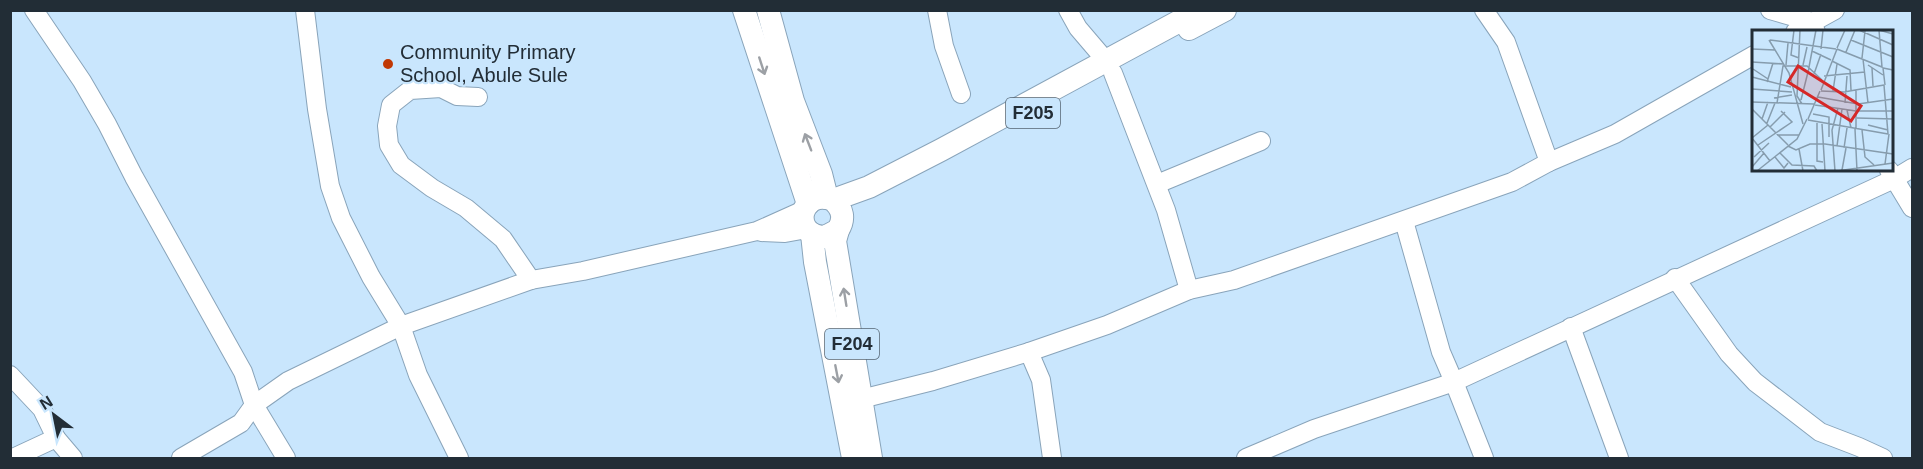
<svg xmlns="http://www.w3.org/2000/svg" width="1923" height="469" font-family="Arial,sans-serif">
<style>
.lines{fill:none;stroke-linecap:round;stroke-linejoin:round}
.minor-casing{stroke:#89a4ba;stroke-width:20}
.major-casing{stroke:#89a4ba;stroke-width:24}
.minor{stroke:#fff;stroke-width:18}
.major{stroke:#fff;stroke-width:22}
.oneway{stroke:#9ca0a5}
.poi-dot{fill:#c03804;stroke:#c9e6fd;stroke-width:2}
.labels{text-anchor:middle;dominant-baseline:central;stroke-width:4.5;stroke-linejoin:round;paint-order:stroke}
.shield{fill:#c9e6fd;stroke:#546472;stroke-width:1.5}
.shield-label{font-size:18px;font-weight:bold;fill:#222d36}
.poi-label{font-size:20px;fill:#222d36;stroke:#c9e6fd;text-anchor:start}
.inset-road{fill:none;stroke:#869cad;stroke-width:1.5}
.view{fill:#d62828;fill-opacity:0.15;stroke:#d62828;stroke-width:3}
.inset-edge{fill:none;stroke:#222d36;stroke-width:3}
</style>
<rect width="100%" height="100%" fill="#c9e6fd"/>
<g class="lines">
<defs>
<g id="minor">
<path d="M34,10L82,81L107,124L134,177L243,372L254,405L286,458"/>
<path d="M305,10L317,109L330,186L341,218L371,277L401,326L418,375L459,458"/>
<path d="M937,10L944,46L961,94"/>
<path d="M1068,10L1078,28L1107,62"/>
<path d="M1484,10L1506,42L1549,162"/>
<path d="M1770,10L1812,22L1816,32"/>
<path d="M1795,32L1835,10"/>
<path d="M1113,73L1166,210L1189,290"/>
<path d="M478,97L457,96L441,88L410,90L391,105L387,126L389,145L401,165L432,188L466,208L503,239L531,280"/>
<path d="M1889,170L1912,208"/>
<path d="M1157,184L1261,141"/>
<path d="M1404,221L1441,352L1454,382L1484,458"/>
<path d="M761,232L785,233L807,229"/>
<path d="M1675,278L1729,354L1755,382L1820,432L1859,447L1883,458"/>
<path d="M1571,327L1619,458"/>
<path d="M1029,352L1041,380L1052,458"/>
<path d="M10,375L42,409L56,438L73,458"/>
<path d="M861,399L933,381L1029,352L1107,325L1189,290L1234,280L1512,182L1549,162L1615,134L1754,55"/>
<path d="M13,458L56,438"/>
<path d="M181,458L241,423L254,405L288,381L401,326L531,280L583,271L757,231L804,210"/>
<path d="M1246,458L1314,429L1454,382L1894,179L1912,168"/>
</g>
<g id="major">
<path d="M744,10L808,204"/>
<path d="M768,10L793,101L821,174L827,198"/>
<path d="M1189,29L1225,10"/>
<path d="M833,200C843,209 845,219 838,230L825,237C789,236 800,187 833,200L869,187L941,150L1200,10"/>
<path d="M838,230L835,241L871,458"/>
<path d="M812,234L815,262L853,458"/>
</g>
</defs>
<!-- minor casing -->
<use href="#minor" class="minor-casing"/>
<!-- major casing -->
<use href="#major" class="major-casing"/>
<!-- minor -->
<use href="#minor" class="minor"/>
<!-- major -->
<use href="#major" class="major"/>
</g>
<!-- one-way arrows -->
<defs><path id="oneway-shaft" d="M-6 0H5M1.5-3L5.5 0L1.5 3" fill="none" stroke-width="1.6" stroke-linecap="round" stroke-linejoin="round" transform="scale(1.5)"/></defs>
<g class="oneway">
<use href="#oneway-shaft" transform="translate(762 66) rotate(72)"/>
<use href="#oneway-shaft" transform="translate(808 142) rotate(-111)"/>
<use href="#oneway-shaft" transform="translate(845 297) rotate(-99)"/>
<use href="#oneway-shaft" transform="translate(837 374) rotate(79)"/>
</g>
<!-- markers -->
<circle class="poi-dot" cx="388" cy="64" r="6"/>
<g class="labels">
<!-- shield labels -->
<g class="shield">
<rect x="1006" y="98" width="54" height="30" rx="4.5"/>
<rect x="825" y="329" width="54" height="30" rx="4.5"/>
</g>
<g class="shield-label">
<text x="1033" y="113">F205</text>
<text x="852" y="344">F204</text>
</g>
<!-- poi labels -->
<g class="poi-label">
<text x="400" y="52">Community Primary<tspan x="400" dy="23">School, Abule Sule</tspan></text>
</g>
</g>
<!-- overview -->
<g transform="translate(1752 30)">
<rect width="141" height="141" fill="#c9e6fd"/>
<path class="inset-road" d="M42,0L39,25L47,28M48,0L45,66L50,74M107,0L141,15M17,10L37,43L51,94M18,10L84,19M99,10L141,27M85,18L93,0M0,19L23,20M69,19L71,0M85,19L130,37L127,0L141,4M60,21L79,30M94,22L103,0M110,28L113,1M111,29L116,73M80,31L98,40L99,60M0,32L32,34M34,35L36,13M51,35L55,17M116,35L131,45M57,37L64,0M120,38L121,56M1,39L16,49M62,44L69,24M72,46L113,42M0,47L39,57M15,52L21,33M132,55L136,104M133,55L131,38L141,40M0,59L40,62M69,60L85,19M104,60V99M69,61L92,62L132,55M81,61L85,34M66,67L106,74L141,69M22,68L40,65M49,70L57,38M0,72L62,74M25,73L31,36H55L70,50M93,73L95,46M63,75L104,81H141M0,79L36,115M95,80L99,98M61,84L77,87V107M105,88L141,89M10,89L16,72M56,89L68,61M56,90L136,104M15,93L23,73M65,93V131L71,132M70,94L73,141M116,95L136,100M18,97L33,82M103,99L105,141M110,100L113,127L122,135M25,105H47M0,108L16,95M0,108L18,131M6,115L40,92L29,81M36,116L44,120L58,114H73L141,124M85,116L90,79M92,118L95,98M47,119L51,141M28,123L40,135L62,136L65,141M2,127L17,113M23,127L32,138L36,133M133,134L137,104M0,137L12,123M90,140L94,118M5,141L45,109L55,89M83,141L80,100L86,78M85,141L141,133"/>
<path class="view" d="M46,36L109,76L99,91L36,52Z"/>
<rect width="141" height="141" class="inset-edge"/>
</g>
<!-- border -->
<rect width="1923" height="469" fill="none" stroke="#222d36" stroke-width="24"/>
<!-- north arrow -->
<g transform="translate(54 415) rotate(328)" stroke="#c9e6fd" stroke-width="4.5" paint-order="stroke">
<path d="M0-4.5L10 22L0 15L-10 22Z" fill="#222d36"/>
<text y="-9" font-size="16" font-weight="bold" text-anchor="middle" fill="#222d36">N</text>
</g>
</svg>
